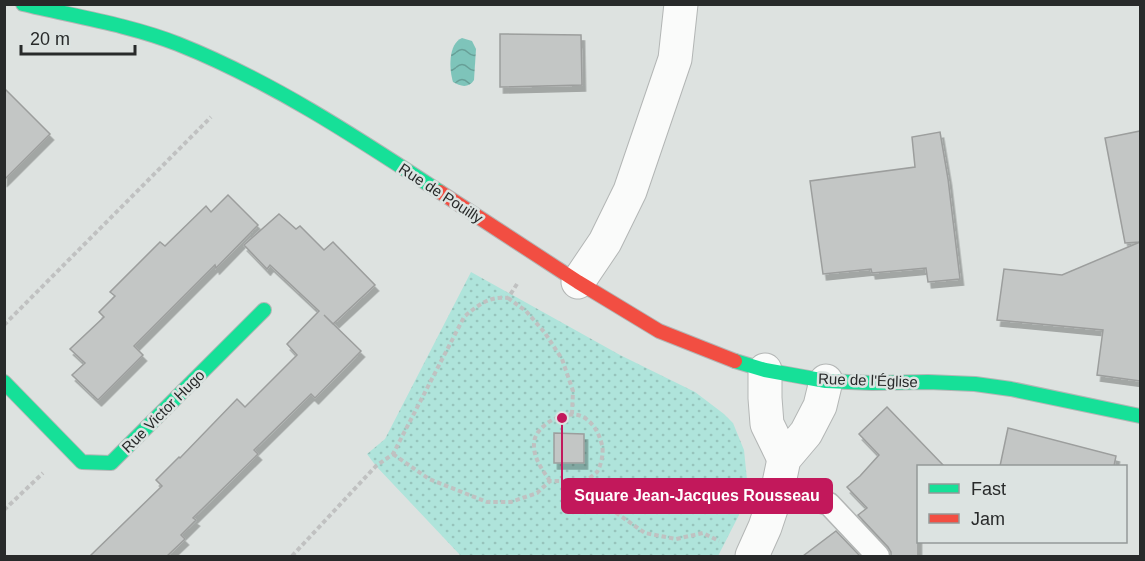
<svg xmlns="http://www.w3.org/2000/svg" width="1145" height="561" font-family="Arial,sans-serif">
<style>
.park{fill:url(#park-dots)}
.water{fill:url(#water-waves)}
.building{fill:#c3c6c5;stroke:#9c9e9d;stroke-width:1.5;filter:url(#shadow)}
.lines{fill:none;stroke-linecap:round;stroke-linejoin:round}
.lane-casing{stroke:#b3b6b5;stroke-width:25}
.street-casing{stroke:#b3b6b5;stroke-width:35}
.fast-casing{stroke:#b3b6b5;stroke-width:16}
.jam-casing{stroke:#b3b6b5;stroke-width:16}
.path{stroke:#c0c1c1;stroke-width:4;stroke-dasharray:4.5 3;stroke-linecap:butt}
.lane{stroke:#fafbfa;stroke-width:22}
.street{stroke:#fafbfa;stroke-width:33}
.fast{stroke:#16e098;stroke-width:14}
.jam{stroke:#f24e42;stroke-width:14}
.labels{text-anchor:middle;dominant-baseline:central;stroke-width:5;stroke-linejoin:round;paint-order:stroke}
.street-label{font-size:15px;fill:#282a2a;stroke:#dce3e1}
.leader{fill:none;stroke:#c2185b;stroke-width:2}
.callout-dot{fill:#c2185b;stroke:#dce3e1;stroke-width:2}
.callout{fill:#c2185b;stroke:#c2185b;stroke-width:2}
.callout-label{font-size:16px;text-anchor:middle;font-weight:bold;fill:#fff}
</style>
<defs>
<pattern id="park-dots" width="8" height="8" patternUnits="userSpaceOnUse" patternTransform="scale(1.5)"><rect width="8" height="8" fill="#afe4db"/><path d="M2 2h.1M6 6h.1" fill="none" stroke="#97c4bc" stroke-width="1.8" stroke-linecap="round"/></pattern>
<pattern id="water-waves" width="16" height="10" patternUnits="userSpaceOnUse" patternTransform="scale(1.5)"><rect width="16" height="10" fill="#7ec4ba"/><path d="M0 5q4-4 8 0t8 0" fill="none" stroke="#679f97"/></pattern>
<filter id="shadow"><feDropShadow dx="3.5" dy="6" stdDeviation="0" flood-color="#0004"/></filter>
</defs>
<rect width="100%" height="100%" fill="#dde2e0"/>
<!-- park -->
<path class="park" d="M471,272L620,355L695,392L724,414L733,423L744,450L747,480L739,515L718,556H461L376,466L367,454L385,439Z"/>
<!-- water -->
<path class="water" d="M462,38L472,41L476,49L474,80C469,88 461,87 453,82C449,69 448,44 462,38Z"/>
<!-- building -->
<g class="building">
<path d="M500,34L581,35L582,85L500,87Z"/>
<path d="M4,88L50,134L4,180Z"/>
<path d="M1140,131V242L1125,243L1105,138Z"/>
<path d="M940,132L948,179L960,279L928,282L926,268L872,273L871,269L823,274L810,181L915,167L912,137Z"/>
<path d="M228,195L258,225L216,268L215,265L134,346L143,355L98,400L72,375L85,363L70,349L104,317L99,312L115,296L110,292L160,242L165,246L206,206L211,212Z"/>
<path d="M279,214L296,229L300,226L324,250L333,242L375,285L333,324L324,315L361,351L315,398L311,394L254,450L258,454L193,518L196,520L181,535L185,539L167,556H90L162,486L156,480L179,457L180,458L237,399L245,407L297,355L287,344L319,311L270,265L267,269L244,245Z"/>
<path d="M1140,242V381L1097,375L1103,330L997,320L1004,269L1062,275Z"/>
<path d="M887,407L944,466H918V556H891V552L888,547L858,515L867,508L847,487L860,476L879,455L859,434Z"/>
<path d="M1008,428L1116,456L1114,466H1000Z"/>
<path d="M554,433L584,434V463H554Z"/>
<path d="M836,531L860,556H803Z"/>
</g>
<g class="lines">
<defs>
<path id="lane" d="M778,488L829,504L878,556"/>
<g id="street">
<path d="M578,282L605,242L630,191L675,59L681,4"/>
<path d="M765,370V398L767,424L784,459"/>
<path d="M752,556L765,527L778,488L784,459L806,433L820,406L826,381"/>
</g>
<g id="fast">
<path d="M23,4C73,16 130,25 178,44C271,81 356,137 440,192"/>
<path d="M735,361L765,370L826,381L872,383L928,382L975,384L1011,389L1140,416"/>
<path d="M4,382L82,462L111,463L264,310"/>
</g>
<path id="jam" d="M440,192L578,282L659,331L735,361"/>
</defs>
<!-- lane casing -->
<use href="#lane" class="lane-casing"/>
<!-- street casing -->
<use href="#street" class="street-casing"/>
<!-- fast casing -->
<use href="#fast" class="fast-casing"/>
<!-- jam casing -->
<use href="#jam" class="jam-casing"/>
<!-- path -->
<g class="path">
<path d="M508,298L526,311L545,333L562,359L573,391L572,414"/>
<path d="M4,325L211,117"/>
<path d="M393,454L429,479L487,502H511L537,493L550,481H586L612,510L645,533L676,539L703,533L719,541"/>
<path d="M550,481C542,469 533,458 534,443C535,424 569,407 585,418C595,425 599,434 602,445C604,452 601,466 597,472C594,475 589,478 586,481"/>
<path d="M4,510L43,473"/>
<path d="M292,556L376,466L393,454L464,317C478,305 489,296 508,298L517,284"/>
</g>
<!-- lane -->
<use href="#lane" class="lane"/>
<!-- street -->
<use href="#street" class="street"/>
<!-- fast -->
<use href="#fast" class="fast"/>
<!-- jam -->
<use href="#jam" class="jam"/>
</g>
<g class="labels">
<!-- street labels -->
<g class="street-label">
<text transform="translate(441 193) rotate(33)">Rue de Pouilly</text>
<text transform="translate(868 380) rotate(2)">Rue de l'Église</text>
<text transform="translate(163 411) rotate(-45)">Rue Victor Hugo</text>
</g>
</g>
<!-- callouts -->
<path class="leader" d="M562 418L562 496"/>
<circle class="callout-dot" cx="562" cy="418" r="6"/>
<rect class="callout" x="562" y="479" width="270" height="34" rx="6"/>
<g class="callout-label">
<text x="697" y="501">Square Jean-Jacques Rousseau</text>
</g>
<!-- border -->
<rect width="1145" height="561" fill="none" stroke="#282a2a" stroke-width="12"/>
<!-- legend -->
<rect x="917" y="465" width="210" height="78" fill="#dce3e1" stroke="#949998" stroke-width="1.5"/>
<rect x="929" y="484" width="30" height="9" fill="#16e098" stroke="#949998" stroke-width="1.5"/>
<text x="971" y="495" font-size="18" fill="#282a2a">Fast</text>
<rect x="929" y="514" width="30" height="9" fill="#f24e42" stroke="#949998" stroke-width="1.5"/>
<text x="971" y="525" font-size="18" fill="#282a2a">Jam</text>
<!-- scale -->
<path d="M21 45v9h114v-9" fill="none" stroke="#282a2a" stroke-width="3"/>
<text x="30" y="45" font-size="18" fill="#282a2a" stroke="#dce3e1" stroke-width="4.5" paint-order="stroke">20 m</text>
</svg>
